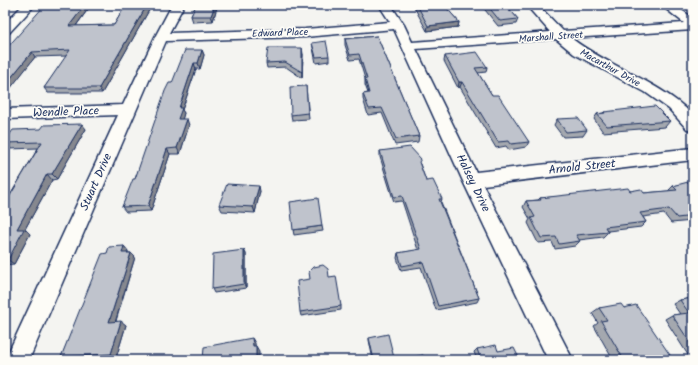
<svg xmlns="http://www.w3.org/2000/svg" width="698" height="365" font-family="Kalam,sans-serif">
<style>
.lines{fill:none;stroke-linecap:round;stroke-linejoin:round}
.street-casing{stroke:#1b2f5e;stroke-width:3}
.street{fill:#fdfcf7;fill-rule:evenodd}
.wall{fill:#a4a8af;stroke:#1b2f5e}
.shaded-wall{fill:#86888f;stroke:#1b2f5e}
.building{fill:#bfc3cc;stroke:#1b2f5e}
.labels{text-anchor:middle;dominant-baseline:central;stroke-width:3.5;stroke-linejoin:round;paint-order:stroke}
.far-street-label{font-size:10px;fill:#1b2f5e;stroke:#fdfcf7}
.street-label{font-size:12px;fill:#1b2f5e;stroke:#fdfcf7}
</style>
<rect width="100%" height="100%" fill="#f4f4f1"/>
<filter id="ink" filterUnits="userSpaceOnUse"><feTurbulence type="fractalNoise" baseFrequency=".025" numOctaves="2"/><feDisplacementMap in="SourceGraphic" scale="8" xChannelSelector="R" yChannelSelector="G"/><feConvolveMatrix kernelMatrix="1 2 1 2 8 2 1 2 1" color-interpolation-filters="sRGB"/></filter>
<g filter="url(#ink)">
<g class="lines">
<defs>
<g id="street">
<path d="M23,5H35L9,33L5,34V23Z"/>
<path d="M172,5H184L169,33L305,29L390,22L379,5H391L404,25L412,42L550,32L526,5H538L563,31L684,23L661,5H674L693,18V30L571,38C610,68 658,80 693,115V130L687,129L669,109L645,92L574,54L556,39L416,49L476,172L693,148V160L483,185L573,360H548L462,179L394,29L305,37L166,41L29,360H5L118,115L5,119V109L123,105L155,37Z"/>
</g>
</defs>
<!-- street casing -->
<use href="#street" class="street-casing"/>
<!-- street -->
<use href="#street" class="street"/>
</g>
<!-- wall -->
<g class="wall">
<path d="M91,5L76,26L114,25L126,5H152L102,93H48L44,88L67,56L35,57L5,94V50Z"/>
<path d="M196,5H217V7L213,21L193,22L191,16Z"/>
<path d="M413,5H444L459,22L458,27L427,31Z"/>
<path d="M481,5H506L518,19L516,24L498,26Z"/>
<path d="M377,36L419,136L418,142L395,145L382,113L368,115L363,99V94L368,93L365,85V79L359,59L350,60L345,45V39Z"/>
<path d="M312,43L329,56V61L316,63Z"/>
<path d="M202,50L204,55L200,69H196L182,110L184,113L182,119L189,125L180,154H170L151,211L126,212L122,207L135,179L172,83Z"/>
<path d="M303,54L302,78L286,67L267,68L266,63Z"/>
<path d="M445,56L487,67L486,72L478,73L492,95L529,142L526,147L509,150L506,146L496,148L460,87L458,88L444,61Z"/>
<path d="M306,86L309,119L292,120L291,115Z"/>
<path d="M604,112L670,121L665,127L603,132L594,119L597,114L603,113Z"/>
<path d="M557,119L587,130L583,136L563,137L554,125Z"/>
<path d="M86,129L57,179L52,180L25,229L30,234L14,264L5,265V204L38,148L9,149L5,145V141Z"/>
<path d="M380,151L420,164L426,181L442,199L441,202L479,298L477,302L436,310L421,267L401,270L397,258L398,253L418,250L402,201L394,202L380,157Z"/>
<path d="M693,182V221L671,223L664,214L643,217L646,222L641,227L608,231V232L603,237L579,240L580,241L575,246L555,249L552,242L538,243L528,223L530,219L523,207L526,201L538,200L540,198L630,191L644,193L668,191L673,186Z"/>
<path d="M260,191L255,213L222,211L219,205Z"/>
<path d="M322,226L323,231L294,235L293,230Z"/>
<path d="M124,246L128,251V253H131L135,257L116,321L126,325L116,358L68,360L61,357L107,253Z"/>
<path d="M244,250L246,254V288L214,293L212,289Z"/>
<path d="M329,277L341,306V310L301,316L300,312Z"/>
<path d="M693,298V354L688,355L665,319L672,315L680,314L673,304L680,300Z"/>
<path d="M599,308H624L672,358L668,360H613L594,326L598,323L592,313Z"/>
<path d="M369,338L394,358L393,360H373L369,340Z"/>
<path d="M477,349L498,351L520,360H477L474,352Z"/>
</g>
<!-- shaded-wall -->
<g class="shaded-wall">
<path d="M85,5H91L72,31L69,26Z"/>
<path d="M147,5H152L102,93L99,88Z"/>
<path d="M215,5H217V7L213,21L211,16Z"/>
<path d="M459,22L458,27L427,31L428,26Z"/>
<path d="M302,48L303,54L302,78Z"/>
<path d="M202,50L204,55L200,69L198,63Z"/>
<path d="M32,52L35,57L6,94L5,93V85Z"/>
<path d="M194,63L196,69L182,110L184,113L181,125L178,119L179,108Z"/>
<path d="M459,82H462L460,87L458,88Z"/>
<path d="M187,119L189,125L180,154L177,148Z"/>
<path d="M82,124L86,129L57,179L52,174Z"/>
<path d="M167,149L170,154L151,211L148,206Z"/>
<path d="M47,174L52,180L25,229L30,234L14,264L8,260L17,229Z"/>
<path d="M259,186L260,191L255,213L253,207Z"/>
<path d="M124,246L128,251L126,258L122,253Z"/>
<path d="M244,250L246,254V288L244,284Z"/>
<path d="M131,253L135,257L114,326L109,322Z"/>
<path d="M121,321L126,325L116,358L111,354Z"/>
<path d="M252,338L255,343L256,351L253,346Z"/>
<path d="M256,346L259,351V360H256Z"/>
</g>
<!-- building -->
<g class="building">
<path d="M45,5H85L69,26L114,25L126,5H147L99,88H44L70,50L32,52L5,85V50Z"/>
<path d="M196,5H215L211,16H191Z"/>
<path d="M417,5H444L459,22L428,26Z"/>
<path d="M487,5H506L518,19L500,21Z"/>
<path d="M377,36L419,136L396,139L382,108L369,109L363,94L369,93L365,79H367L359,54L350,55L345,39Z"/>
<path d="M326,41L329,56L316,57L312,43Z"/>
<path d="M268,48H302V72L285,62L266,63Z"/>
<path d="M185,50H202L198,63H194L179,108H182L178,119H187L177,148L167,149L148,206L122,207L133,179H135L165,91L169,83H172Z"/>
<path d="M477,52L487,67L475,68L492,95H498L529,142L511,144L509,141L498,142L462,82H459L445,56Z"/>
<path d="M306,86L308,113L291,115L290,87Z"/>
<path d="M655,106L670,121L607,126L597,114L605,113L604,112Z"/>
<path d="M578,118L587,130L566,132L557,119Z"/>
<path d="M82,124L52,174H47L17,229H24L8,260H5V204L42,142L5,143V141L13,130L41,129L44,125Z"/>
<path d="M410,147L421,159L419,162L426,181L433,180L442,199H439L479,298L438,306L423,262L402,266L398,253L421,249L402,196L394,197L380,151Z"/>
<path d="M688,182H693V216L677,218L669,209L640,213L646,222L605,227L608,232L576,235L580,241L559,244L556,237L541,238L531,218L535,217L526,201L541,200L540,198L628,188L630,191L641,189L644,193L677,190L673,186Z"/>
<path d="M227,184L259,186L253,207L219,205Z"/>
<path d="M318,198L322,226L293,230L290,202Z"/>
<path d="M124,246L122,253H131L109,322L121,321L111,354L61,357L102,254L107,253L109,247Z"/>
<path d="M244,250V284L212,289L213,254Z"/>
<path d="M323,265L328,269L329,277L336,276L341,306L300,312L297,281L310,279L309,272L314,267Z"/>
<path d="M693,298V347L672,315L689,313L680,300Z"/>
<path d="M621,304L624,308L636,305L672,358L664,360H624L601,321L607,320L599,308Z"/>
<path d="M388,334L394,358L386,360H374L369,338Z"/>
<path d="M252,338L253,346H256V360H203L204,347Z"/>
<path d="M496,345L498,351L514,348L520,360H481L477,349Z"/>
<path d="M423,355L425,360H400Z"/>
</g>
</g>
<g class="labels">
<!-- far-street labels -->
<g class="far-street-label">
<text transform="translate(280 33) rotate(-2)">Edward Place</text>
<text transform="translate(551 37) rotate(-4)">Marshall Street</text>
<text transform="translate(610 68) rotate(29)">Macarthur Drive</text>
</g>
<!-- street labels -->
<g class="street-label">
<text transform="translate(66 112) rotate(-2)">Wendle Place</text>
<text transform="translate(582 167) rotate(-6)">Arnold Street</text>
<text transform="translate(96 182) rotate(-66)">Stuart Drive</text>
<text transform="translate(473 183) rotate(64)">Halsey Drive</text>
</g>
</g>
<!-- margin -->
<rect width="698" height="365" fill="none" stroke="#fdfcf7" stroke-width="20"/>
<rect x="10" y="10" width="678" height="345" fill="none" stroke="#1b2f5e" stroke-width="1.5" filter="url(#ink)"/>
</svg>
